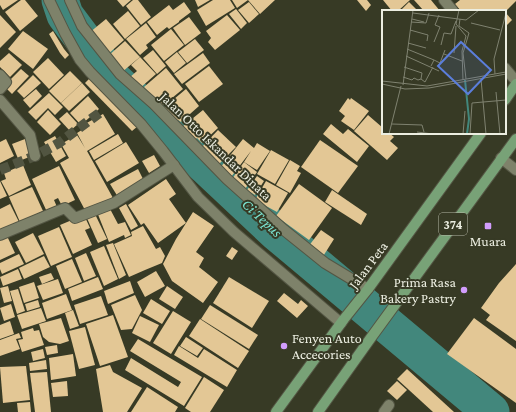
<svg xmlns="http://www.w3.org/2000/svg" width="516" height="412" font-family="'Crimson Pro',serif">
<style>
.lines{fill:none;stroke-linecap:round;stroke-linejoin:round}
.river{stroke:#42877c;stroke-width:37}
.building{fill:#e3c795}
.street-tunnel{stroke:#525541;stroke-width:10;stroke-dasharray:10 5;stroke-linecap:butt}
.lane-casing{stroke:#545644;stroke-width:12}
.street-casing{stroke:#545644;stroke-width:12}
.primary-casing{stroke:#545644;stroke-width:12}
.lane{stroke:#7e826a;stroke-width:10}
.street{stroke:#7e826a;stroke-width:10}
.primary{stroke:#78a277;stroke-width:10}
.poi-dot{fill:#d29dfd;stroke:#373a25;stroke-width:1.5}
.labels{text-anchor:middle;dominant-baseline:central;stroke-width:4;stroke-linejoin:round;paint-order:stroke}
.shield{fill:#373a25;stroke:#b6b8a9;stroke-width:1}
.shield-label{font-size:13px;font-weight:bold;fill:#eceee1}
.street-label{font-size:14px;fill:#eceee1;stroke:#373a25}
.poi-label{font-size:14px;fill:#eceee1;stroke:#373a25}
.water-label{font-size:15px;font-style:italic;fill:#7be5d3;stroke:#373a25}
.inset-river{fill:none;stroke:#42877c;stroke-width:2}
.inset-road{fill:none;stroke:#7f8270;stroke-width:1}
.view{fill:#5b7edb;fill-opacity:0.15;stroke:#5b7edb;stroke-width:2}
.inset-edge{fill:none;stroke:#eceee1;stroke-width:2}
</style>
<rect width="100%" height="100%" fill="#373a25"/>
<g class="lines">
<!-- river -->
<path class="river" d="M60,0L65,15L113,79L276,232L491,412"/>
</g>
<!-- building -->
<g class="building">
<path d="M0,0H18L3,10L0,5Z"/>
<path d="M21,0H25L38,16L20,31L5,12Z"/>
<path d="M117,0H131L123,7Z"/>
<path d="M133,0H138L151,17L141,25L126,6Z"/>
<path d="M195,0H210L198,7Z"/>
<path d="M213,0H230L235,8L206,26L197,10Z"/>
<path d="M232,0H275L260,14L248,0L237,8Z"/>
<path d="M357,0H367L371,5L366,11Z"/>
<path d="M383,0H410L398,11H392Z"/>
<path d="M414,0H431L440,11H424Z"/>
<path d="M460,0H516V1L505,12V11H461L455,4Z"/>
<path d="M184,2L191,12L179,21V22L169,29L167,27L157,35L147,22L169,5L173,10Z"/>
<path d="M249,2L259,14L249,23L238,10Z"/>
<path d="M409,2L418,11H400Z"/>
<path d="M236,9L247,23L241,29L229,14Z"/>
<path d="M128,11L140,26L125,39L113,24Z"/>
<path d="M505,12L512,20L505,27Z"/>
<path d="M0,15L16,32L0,48Z"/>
<path d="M227,15L240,30L215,50L208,42L211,38L206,31Z"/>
<path d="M189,17L201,33L185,45L173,28Z"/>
<path d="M106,19L124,40L107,55L89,33Z"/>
<path d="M146,23L156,37L146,45L148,48L140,55L126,39Z"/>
<path d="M171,29L184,45L164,61L151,45Z"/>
<path d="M23,31L48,49L33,69L8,49Z"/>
<path d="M53,31L64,49L69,55L65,59L60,53L49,34Z"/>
<path d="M195,39L204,50L187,63L178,52Z"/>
<path d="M125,41L140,57L122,72L108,56Z"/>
<path d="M153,50L166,66L157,74L143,58Z"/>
<path d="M177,52L186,63L174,73L165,62Z"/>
<path d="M9,53L22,65L10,77L0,67V61Z"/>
<path d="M203,53L210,63L182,84L174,74Z"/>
<path d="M140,57L156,74L139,89L129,78L137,71L131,65Z"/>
<path d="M48,58L64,75L49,89L33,72Z"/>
<path d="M209,66L223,84L199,102L185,84Z"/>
<path d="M166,68L183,89L161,107L144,87Z"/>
<path d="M21,69L29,76L12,94L4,86Z"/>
<path d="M70,71L82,83L61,103L49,91Z"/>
<path d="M33,75L41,83L24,98L17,91Z"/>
<path d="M91,77L138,126L132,131L85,83Z"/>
<path d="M82,83L90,92L69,111L61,103Z"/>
<path d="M36,89L42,96L30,108L23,100Z"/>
<path d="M186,89L199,106L181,122L178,120L174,124L161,110Z"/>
<path d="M49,93L63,107L55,115L48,108L36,120L28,112Z"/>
<path d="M88,96L99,109L81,125L70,113Z"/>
<path d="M348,98L350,100L351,98L369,111L354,130L341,121L345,116L339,111Z"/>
<path d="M48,110L61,124L50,135L37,122Z"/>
<path d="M203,110L218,128L202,143L197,138L194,140L182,127Z"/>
<path d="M67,112L78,124L70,131L59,119Z"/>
<path d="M103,114L115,134L87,151L113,198L86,212L60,163L69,158L61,144L77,135L85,148L77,133L85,128L83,125Z"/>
<path d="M368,115L383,128V133H389L394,137L390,141L398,148L387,160L354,131Z"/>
<path d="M331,124L343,134L348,129L369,146L357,162L323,134Z"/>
<path d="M218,130L236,147L218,165L201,148Z"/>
<path d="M118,134L123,143L94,160L89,151Z"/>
<path d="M55,136L66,156L56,162L44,142Z"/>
<path d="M6,139L14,156L0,163V142Z"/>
<path d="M25,139L32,156L19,161L12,144Z"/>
<path d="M243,139L254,148L257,143L270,151L257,170L244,162L251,151L231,177L220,168Z"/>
<path d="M320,140L358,166L338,193L301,167Z"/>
<path d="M126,142L139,163L107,182L95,161Z"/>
<path d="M271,150L289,160L275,184L257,174Z"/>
<path d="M154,155L160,166L149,173L142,161Z"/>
<path d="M290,160L300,166L297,171L301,173L290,193L276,185Z"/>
<path d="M244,162L257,172L245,189L232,179Z"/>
<path d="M23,165L31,185L9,196L1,181L6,179L4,173Z"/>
<path d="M59,166L75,200L62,206L58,198L54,200L57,207L47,212L32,179Z"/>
<path d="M138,169L144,181L118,197L110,184Z"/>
<path d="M257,176L264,181L255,195L247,190Z"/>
<path d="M166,179L176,194L169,199L186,223L158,243L144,223L141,225L128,205Z"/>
<path d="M0,181L7,196L0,199Z"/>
<path d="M266,181L288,193L277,212L255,200Z"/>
<path d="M299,184L332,208L309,240L276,216Z"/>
<path d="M32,187L43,211L20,222L9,197Z"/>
<path d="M332,190L367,214L361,225L325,202Z"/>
<path d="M10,204L19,222L0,230V209Z"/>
<path d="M126,204L138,226L131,230L119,208Z"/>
<path d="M109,207L118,224L125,222L131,235L125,238L124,235L109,242L97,212Z"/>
<path d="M94,212L107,239L98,243L86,216Z"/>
<path d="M193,212L214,226L196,252L204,258L199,267L218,282L203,303L172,281L163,264L176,239Z"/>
<path d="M84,215L90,228L85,230L92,245L73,254L60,225Z"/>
<path d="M143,226L156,249L160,247L165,256L162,263L145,270L129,277L114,244L132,236L131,232Z"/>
<path d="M59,227L72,257L51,266L38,236Z"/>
<path d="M321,230L334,239L322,258L308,247Z"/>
<path d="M33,233L44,254L26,263L15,242Z"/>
<path d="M7,236L15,253L0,260V239Z"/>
<path d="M113,243L126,275L119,279L106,245Z"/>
<path d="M104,246L118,279L104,286L90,252Z"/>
<path d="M232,247L238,251L232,260L226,256Z"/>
<path d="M86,253L96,276L84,281L75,258Z"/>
<path d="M19,254L24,264L2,274L0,269V263Z"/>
<path d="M44,256L50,267L24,279L19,268Z"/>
<path d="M72,259L82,282L65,289L56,266Z"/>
<path d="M516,264V341L486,320L490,315L481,308L499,283Z"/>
<path d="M18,269L22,279L3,286L0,277Z"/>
<path d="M156,271L165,286L145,297L137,282Z"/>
<path d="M51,273L54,279L42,284L39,277Z"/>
<path d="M98,277L103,289L72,301L68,289Z"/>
<path d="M229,277L269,301L252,328L213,303Z"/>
<path d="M58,279L63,293L43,300L37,286Z"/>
<path d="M130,281L134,293L108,304L104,291Z"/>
<path d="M34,282L39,298L24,303L19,287Z"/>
<path d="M8,286L12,301L4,303L0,288Z"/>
<path d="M167,286L183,297L175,309L159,299Z"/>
<path d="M18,289L25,311L17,314L10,291Z"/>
<path d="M284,293L298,304L301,300L308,306L297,318L277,301Z"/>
<path d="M66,294L72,310L47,319L42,303Z"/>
<path d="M135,295L142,310L132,329L121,330L111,305Z"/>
<path d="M101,296L108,315L80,324L74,305Z"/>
<path d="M151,299L170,311L162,324L143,313Z"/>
<path d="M38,300L40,307L27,311L25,304Z"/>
<path d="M11,304L15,317L4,321L0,308Z"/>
<path d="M210,305L258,335L249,349L201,319Z"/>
<path d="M41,308L46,321L22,329L17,315Z"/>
<path d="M73,310L79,326L70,329L65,313Z"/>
<path d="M173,311L191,322L171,354L153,343Z"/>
<path d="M113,315L128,357L100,366L86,324Z"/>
<path d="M140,316L159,325L150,342L132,333Z"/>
<path d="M61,318L69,341L60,344L49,342L43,337L39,324Z"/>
<path d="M474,318L516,349V403L447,354Z"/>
<path d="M200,319L249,351L238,368L189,336Z"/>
<path d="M10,321L14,334L0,339V325Z"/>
<path d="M85,327L95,365L79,369L69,331Z"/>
<path d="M33,328L34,331L39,330L44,345L22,352L18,340L23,339L21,332Z"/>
<path d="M19,333L21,338L16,339L20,349L0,356V340Z"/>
<path d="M186,337L203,348L197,356L180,346Z"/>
<path d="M138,339L202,377L184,406L125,370L131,358L178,387L181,382L130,351Z"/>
<path d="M57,345L58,353L47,355L45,347Z"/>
<path d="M179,346L198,358L204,349L237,370L227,387L174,355Z"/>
<path d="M43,349L45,358L33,361L31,352Z"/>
<path d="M73,354L76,376L51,380L49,358Z"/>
<path d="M46,360L47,369L30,371L29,363Z"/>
<path d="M110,365L113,372L142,388L127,412H103L96,369Z"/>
<path d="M26,366L30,400L3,403L0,367Z"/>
<path d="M407,369L454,412H433L397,379Z"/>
<path d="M47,372L51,412H35L30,373Z"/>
<path d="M204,377L224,390L210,412H191L185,408Z"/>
<path d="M67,381L68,396L53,397L51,383Z"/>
<path d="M397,381L407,390L397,400L387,391Z"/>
<path d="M147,387L178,407L175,412H131Z"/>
<path d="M30,402L31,412H18L17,403Z"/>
</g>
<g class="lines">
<!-- street-tunnel -->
<path class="street-tunnel" d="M0,170L35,156L59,143L102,111"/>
<defs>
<g id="lane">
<path d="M444,0L453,11"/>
<path d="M505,68L516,81"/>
<path d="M384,412L389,405"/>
</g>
<g id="street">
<path d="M49,0L65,33L80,60L90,72L141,124L163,151L198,197L234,232L341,323"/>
<path d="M70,0L82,26L120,74L154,104L227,179L284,230L325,263L368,289"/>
<path d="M0,75L6,82L0,89"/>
<path d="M0,100L30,135L35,156"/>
<path d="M501,158L516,170"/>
<path d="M0,235L65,208L75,218L114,203L174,165"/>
</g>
<g id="primary">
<path d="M505,100L516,84"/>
<path d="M276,412L344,319L368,289L481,133"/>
<path d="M318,412L370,339L516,139"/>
</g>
</defs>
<!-- lane casing -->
<use href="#lane" class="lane-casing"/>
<!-- street casing -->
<use href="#street" class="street-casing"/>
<!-- primary casing -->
<use href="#primary" class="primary-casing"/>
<!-- lane -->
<use href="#lane" class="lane"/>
<!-- street -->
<use href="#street" class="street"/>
<!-- primary -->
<use href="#primary" class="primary"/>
</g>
<!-- markers -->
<g class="poi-dot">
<rect x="484" y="222" width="8" height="8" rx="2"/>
<circle cx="464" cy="290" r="4"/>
<circle cx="284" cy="346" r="4"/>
</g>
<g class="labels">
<!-- shield labels -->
<rect class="shield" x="439" y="213" width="28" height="22" rx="3"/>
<g class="shield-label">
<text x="453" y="224">374</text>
</g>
<!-- street labels -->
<g class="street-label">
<text transform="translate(216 146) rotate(44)">Jalan Otto Iskandar Dinata</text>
<text transform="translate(368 265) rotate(-53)">Jalan Peta</text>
</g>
<!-- poi labels -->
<g class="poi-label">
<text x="488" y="241">Muara</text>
<text x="456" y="282" text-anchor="end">Prima Rasa<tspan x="456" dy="16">Bakery Pastry</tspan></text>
<text x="292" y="338" text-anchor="start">Fenyen Auto<tspan x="292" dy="16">Accecories</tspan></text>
</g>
<!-- water labels -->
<g class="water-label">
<text transform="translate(262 218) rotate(43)">Ci Tepus</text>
</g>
</g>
<!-- overview -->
<g transform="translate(382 10)">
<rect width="124" height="124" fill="#373a25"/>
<path class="inset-river" d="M83,70L87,109L85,124"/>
<path class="inset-road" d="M77,0L74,14L84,26L80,41L81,70M31,3L84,10L97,0M30,9L42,12M78,9L77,16L87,23L81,43L84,69M29,12L44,13L47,3M89,13L118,20M28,20L46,25L45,31M52,32L58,17L53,15L57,5M26,33L44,38M59,35L62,23L69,24L74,11M25,39L52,50L49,56M72,43L74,16M62,44L80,51M24,46L57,61M52,50L58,53L63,40M22,57L40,63L39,69L43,72L51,57M113,64L112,49L124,3M21,67L30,70L32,68L36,70L39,69M99,69L104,124M0,71L45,76L124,62M0,74L23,79L47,78L124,64M21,75L31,0M114,82L118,124M10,114L40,115L42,122M35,122L51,124M7,124L19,76M81,124L83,101M88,124L90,93L124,90"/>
<path class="view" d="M79,32L109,60L86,84L56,56Z"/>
<rect width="124" height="124" class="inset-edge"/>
</g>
</svg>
